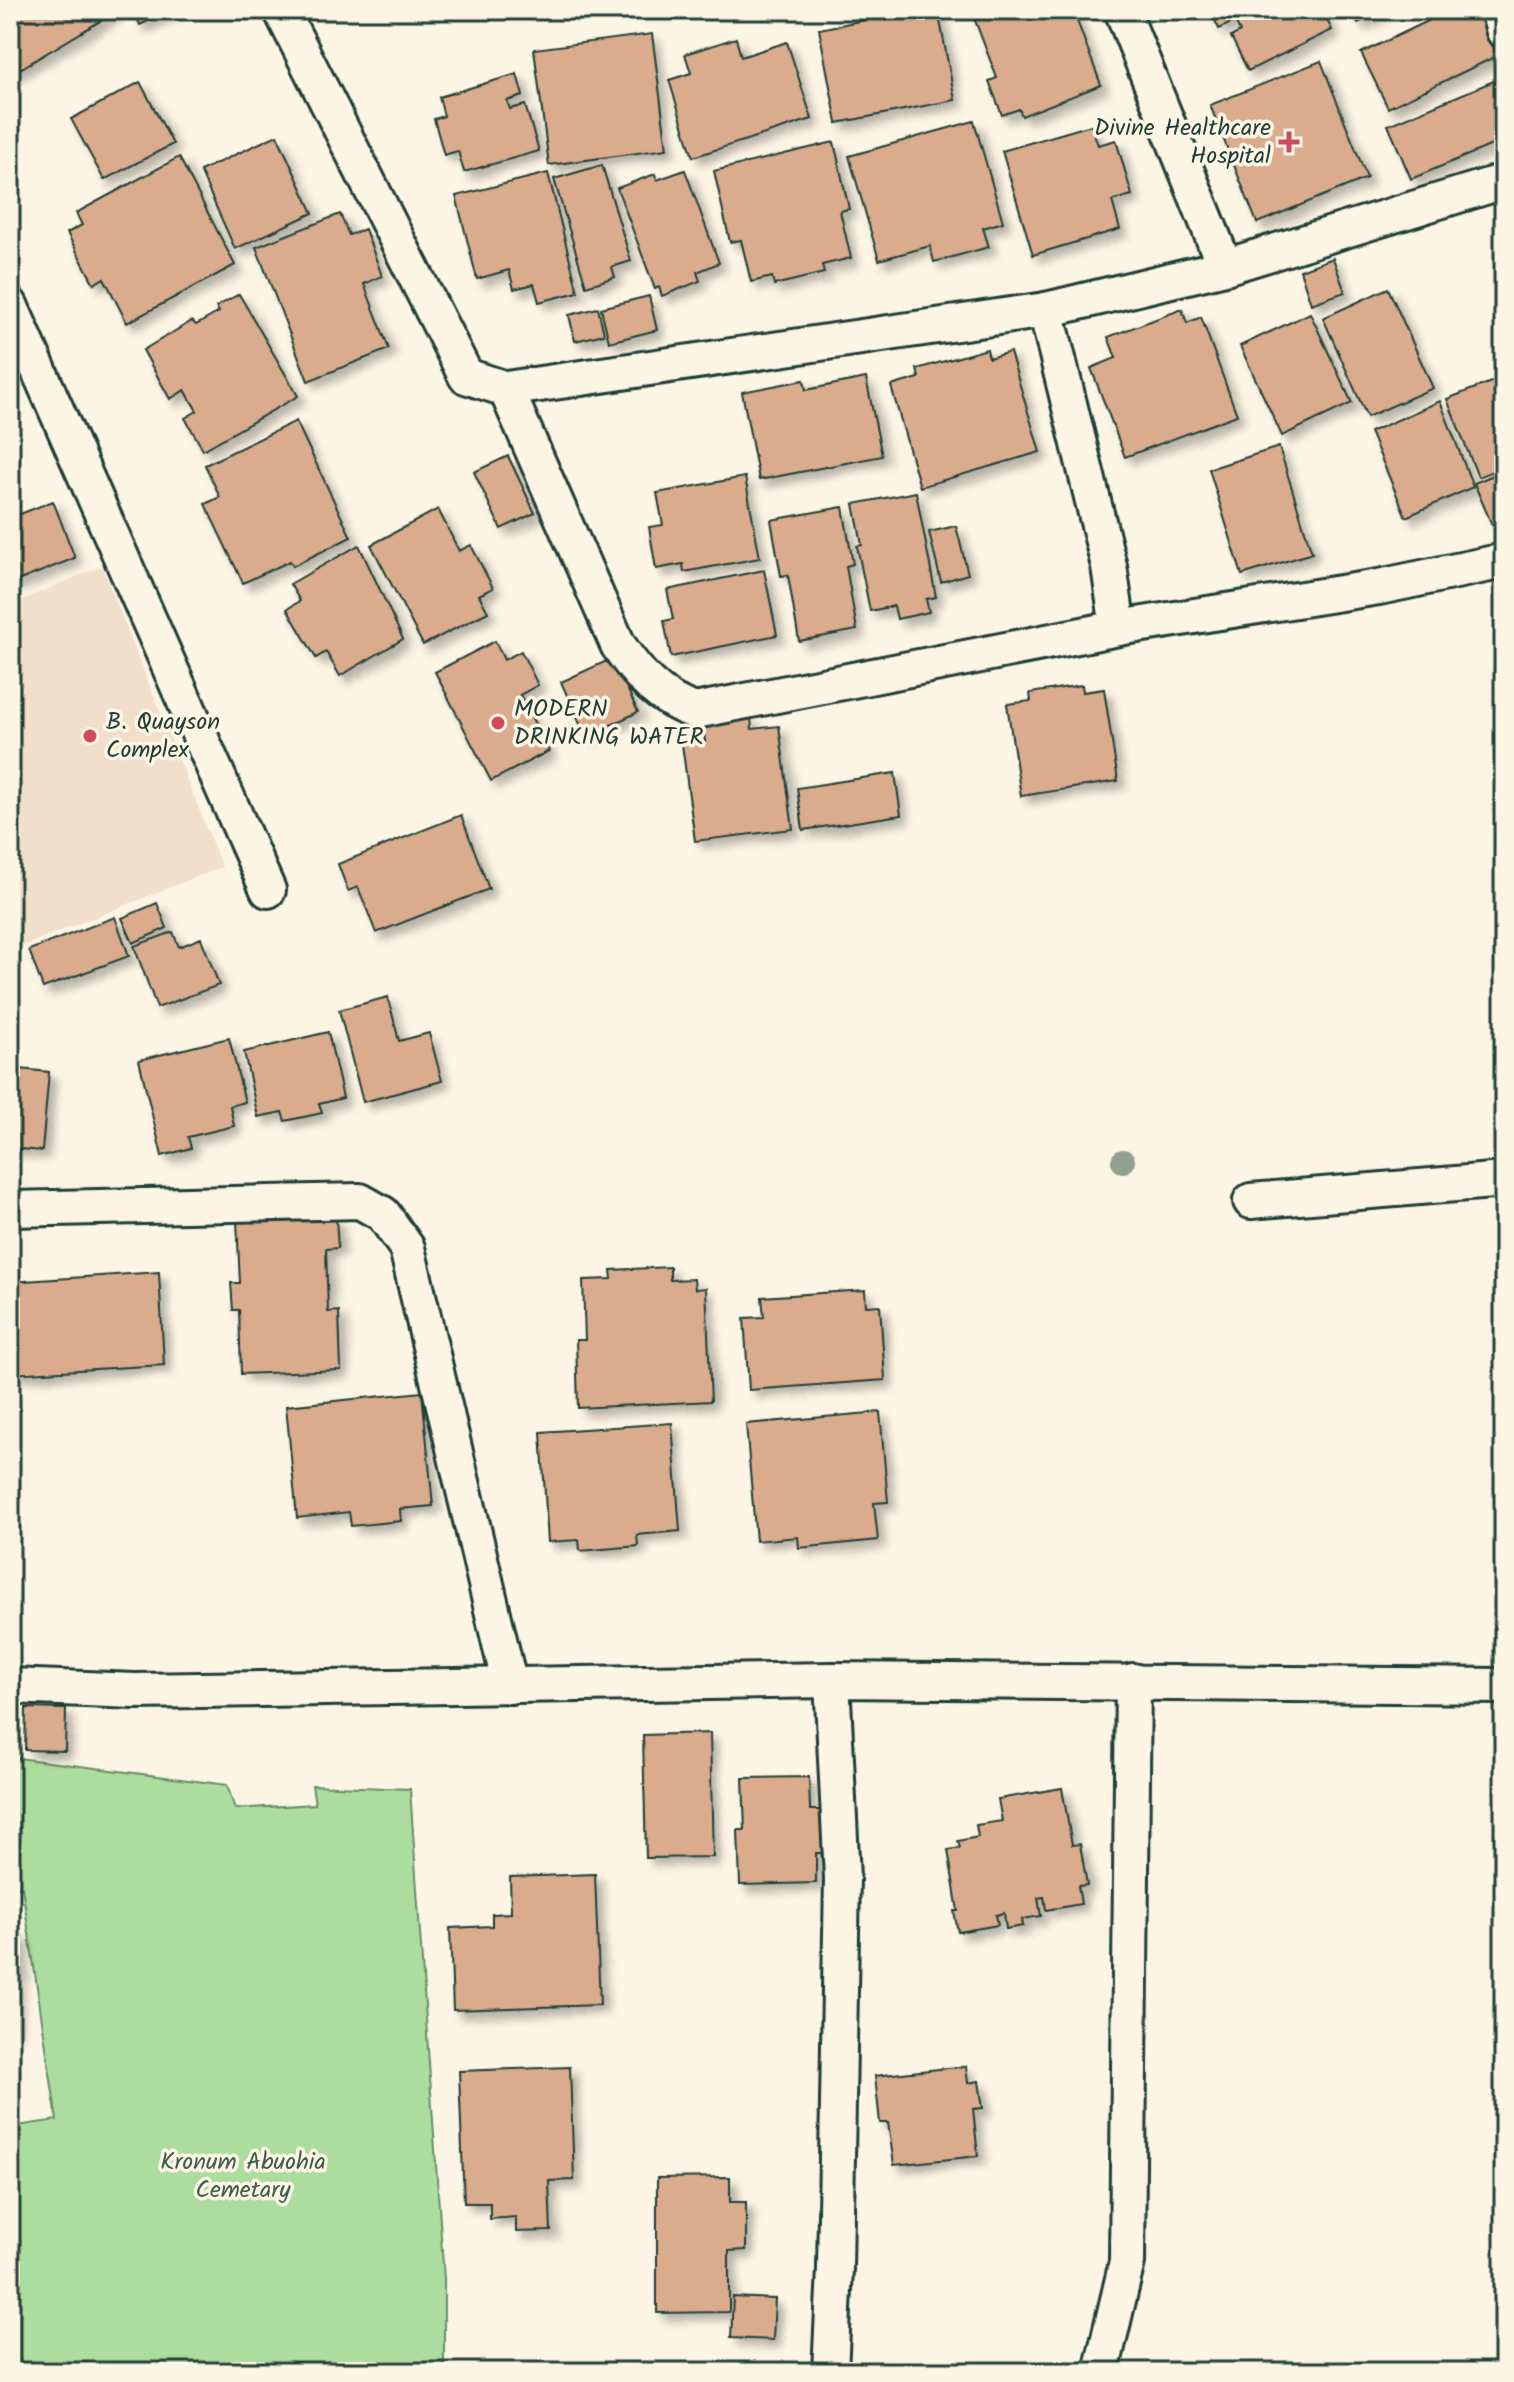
<svg xmlns="http://www.w3.org/2000/svg" width="1514" height="2382" font-family="Kalam,sans-serif">
<style>
.built{fill:#f2dfcb}
.green{fill:#addd9e;stroke:#668d69;stroke-width:2}
.building{fill:#dbab8d;stroke:#1f3d34;stroke-width:2;filter:url(#shadow)}
.lines{fill:none;stroke-linecap:round;stroke-linejoin:round}
.minor-casing{stroke:#1f3d34;stroke-width:40}
.minor{stroke:#fcf5e5;stroke-width:34}
.tree{fill:#92a18f}
.poi-dot{fill:#d1495b;stroke:#fcf5e5;stroke-width:3}
.labels{text-anchor:middle;dominant-baseline:central;stroke-width:7;stroke-linejoin:round;paint-order:stroke}
.poi-label{font-size:24px;fill:#1f3d34;stroke:#fcf5e5;text-anchor:start}
.park-label{font-size:24px;fill:#3b5d49;stroke:#fcf5e5}
</style>
<defs>
<filter id="shadow"><feDropShadow dx="7" dy="7" stdDeviation="4" flood-color="#0004"/></filter>
</defs>
<rect width="100%" height="100%" fill="#fcf5e5"/>
<filter id="ink" filterUnits="userSpaceOnUse"><feTurbulence type="fractalNoise" baseFrequency=".0125" numOctaves="2"/><feDisplacementMap in="SourceGraphic" scale="16" xChannelSelector="R" yChannelSelector="G"/><feConvolveMatrix kernelMatrix="1 2 1 2 8 2 1 2 1" color-interpolation-filters="sRGB"/></filter>
<g filter="url(#ink)">
<!-- built -->
<path class="built" d="M102,566L222,867L10,951V605Z"/>
<!-- green -->
<path class="green" d="M10,1757L227,1785L235,1809L315,1804L312,1785L410,1789L444,2279V2372H10V2127L57,2120L22,1887L10,1886Z"/>
<!-- building -->
<g class="building">
<path d="M10,10H116L117,11L10,75Z"/>
<path d="M133,10H173L140,25Z"/>
<path d="M874,10H938L955,100L837,123L819,29L875,18Z"/>
<path d="M971,10H1073L1101,85L1022,116L1019,109L1002,115L989,81L997,78Z"/>
<path d="M1210,10H1322L1332,30L1248,71L1231,37L1240,32L1235,21L1219,29Z"/>
<path d="M1351,10H1384L1358,23Z"/>
<path d="M1451,10H1477L1499,55L1388,108L1361,53Z"/>
<path d="M652,34L667,149L549,165L534,49Z"/>
<path d="M736,38L741,57L787,42L812,119L693,157L669,80L691,73L685,54Z"/>
<path d="M1321,61L1367,178L1257,223L1210,105Z"/>
<path d="M517,74L523,96L507,101L510,109L525,105L539,151L464,172L458,151L444,155L434,119L444,116L439,97Z"/>
<path d="M1496,80L1504,99V140L1411,179L1388,125Z"/>
<path d="M140,82L173,144L104,180L71,119Z"/>
<path d="M974,121L1003,222L983,228L989,247L934,262L930,246L879,260L849,156Z"/>
<path d="M1091,125L1098,145L1116,140L1132,195L1112,201L1120,229L1033,255L1002,151Z"/>
<path d="M277,135L313,213L235,249L200,171Z"/>
<path d="M834,142L849,209L840,211L851,258L822,265L824,273L774,285L772,277L751,282L741,240L730,242L714,171Z"/>
<path d="M179,157L235,265L127,323L104,278L94,284L67,233L82,225L76,213Z"/>
<path d="M602,165L631,261L612,267L615,277L586,286L554,179Z"/>
<path d="M685,170L719,263L697,272L700,281L662,296L659,287L655,289L617,188L655,174L657,180Z"/>
<path d="M548,173L578,292L539,302L534,284L514,289L509,270L477,279L456,196Z"/>
<path d="M340,214L349,235L365,229L382,276L364,284L389,349L308,381L256,247Z"/>
<path d="M1333,258L1345,292L1311,304L1300,270Z"/>
<path d="M1388,288L1433,388L1367,417L1323,318Z"/>
<path d="M239,294L298,396L203,450L185,418L197,411L185,390L170,399L143,350L192,321L196,325L219,312L216,307Z"/>
<path d="M649,296L657,330L609,342L601,308Z"/>
<path d="M598,308L604,334L575,341L569,315Z"/>
<path d="M1182,309L1187,323L1201,317L1237,415L1125,457L1091,368L1116,358L1108,337Z"/>
<path d="M1310,313L1352,403L1282,436L1240,346Z"/>
<path d="M987,349L989,358L1010,352L1040,452L920,487L891,386L919,378L917,369Z"/>
<path d="M1504,377V484L1498,469L1478,477L1447,399Z"/>
<path d="M866,378L882,456L759,480L742,392L804,380L806,390Z"/>
<path d="M1440,401L1473,487L1406,517L1370,432Z"/>
<path d="M296,421L351,537L293,566L290,561L243,583L205,504L220,497L205,465Z"/>
<path d="M1279,447L1312,553L1242,575L1209,469Z"/>
<path d="M508,456L535,513L501,529L474,472Z"/>
<path d="M1496,474L1504,491V520L1492,525L1474,483Z"/>
<path d="M745,477L760,558L684,572L683,564L656,569L649,527L663,525L657,493Z"/>
<path d="M916,492L936,597L926,599L929,612L897,619L894,606L870,611L857,546L862,545L854,504Z"/>
<path d="M53,501L75,558L10,584V518Z"/>
<path d="M843,507L853,564L846,566L857,630L799,641L788,575L781,576L771,520Z"/>
<path d="M438,509L459,551L471,545L493,588L479,595L488,612L423,645L371,545Z"/>
<path d="M956,526L968,574L941,582L929,532Z"/>
<path d="M359,545L403,639L340,676L326,652L316,658L287,609L300,601L290,584Z"/>
<path d="M764,570L777,635L671,657L664,621L673,619L667,590Z"/>
<path d="M495,641L504,660L521,651L538,685L520,695L549,751L491,781L435,672Z"/>
<path d="M613,658L638,712L586,737L561,682Z"/>
<path d="M1082,685L1083,692L1104,689L1118,781L1021,796L1007,704L1031,701L1030,693Z"/>
<path d="M751,717L752,729L779,726L793,829L695,841L682,744L705,741L703,723Z"/>
<path d="M895,773L901,815L803,830L797,788Z"/>
<path d="M461,815L489,889L376,933L358,887L348,891L338,864Z"/>
<path d="M157,903L167,928L133,943L122,918Z"/>
<path d="M115,917L129,956L43,988L29,950Z"/>
<path d="M173,932L179,947L201,938L219,985L157,1008L134,946Z"/>
<path d="M388,997L399,1041L429,1033L442,1081L363,1102L339,1010Z"/>
<path d="M328,1032L343,1098L319,1104L322,1113L285,1121L282,1112L258,1117L244,1052Z"/>
<path d="M229,1038L245,1102L230,1106L234,1126L188,1137L191,1148L162,1156L139,1060Z"/>
<path d="M10,1068L49,1072L42,1151L10,1148Z"/>
<path d="M336,1218L338,1248L326,1249L328,1312L339,1311L341,1370L241,1374L239,1310H233L231,1283H240L237,1221Z"/>
<path d="M670,1267V1280L694,1279L695,1289L706,1288L711,1401L578,1408L576,1340H585L583,1280L612,1279L611,1270Z"/>
<path d="M159,1272L164,1365L10,1374V1282Z"/>
<path d="M865,1290L866,1306L880,1305L885,1380L749,1390L744,1318L764,1317L762,1297Z"/>
<path d="M422,1392L433,1506L400,1509L401,1521L351,1526L349,1512L297,1518L286,1406Z"/>
<path d="M880,1412L888,1502L874,1503L878,1540L799,1548L798,1537L756,1541L746,1424Z"/>
<path d="M672,1423L680,1531L637,1535L638,1546L580,1551L579,1540L548,1542L541,1432Z"/>
<path d="M26,1708L66,1709L65,1751L25,1750Z"/>
<path d="M710,1733L713,1857L646,1858L643,1735Z"/>
<path d="M809,1777L810,1810H826L827,1853H816V1883L740,1885L738,1830H745L743,1778Z"/>
<path d="M1062,1788L1072,1845L1080,1844L1087,1885L1078,1886L1081,1904L1046,1910L1044,1897L1038,1898L1041,1916L1022,1919L1023,1926L1006,1929L1004,1913L996,1915L998,1925L958,1932L954,1911H958L948,1850L960,1848L958,1841L978,1837L976,1825L1002,1821L998,1799Z"/>
<path d="M595,1874L600,2005L453,2010L450,1928L492,1926V1914L511,1913L510,1877Z"/>
<path d="M10,1934L22,1935L20,1975H10Z"/>
<path d="M10,1978L17,1979L14,2031L10,2030Z"/>
<path d="M966,2066L968,2083L979,2081L983,2108L973,2109L978,2156L894,2165L888,2123H880L875,2076Z"/>
<path d="M570,2067L574,2180L549,2181L551,2231L516,2232V2217L490,2219V2203H464L459,2071Z"/>
<path d="M730,2177V2202H746V2250L729,2251V2312L657,2313V2178Z"/>
<path d="M733,2297L775,2299L773,2340L731,2338Z"/>
</g>
<g class="lines">
<defs>
<g id="minor">
<path d="M281,10L466,376L506,389L1046,310L1225,267L1504,181"/>
<path d="M1122,10L1225,267"/>
<path d="M1498,10L1504,31"/>
<path d="M10,305L268,890"/>
<path d="M506,389L618,645C638,675 659,699 695,711L1118,628L1109,566L1046,310"/>
<path d="M1118,628L1379,587L1504,561"/>
<path d="M1251,1201L1504,1180"/>
<path d="M10,1209L360,1201L383,1214L407,1248L510,1686"/>
<path d="M10,1686L135,1691L832,1680L1504,1686"/>
<path d="M830,2372L835,2269L842,1878L832,1680"/>
<path d="M1101,2372L1127,2262L1133,1681"/>
</g>
</defs>
<!-- minor casing -->
<use href="#minor" class="minor-casing"/>
<!-- minor -->
<use href="#minor" class="minor"/>
</g>
<!-- trees -->
<circle class="tree" cx="1123" cy="1161" r="12"/>
</g>
<!-- markers -->
<g class="poi-dot">
<path d="M1285 130h8v8h8v8h-8v8h-8v-8h-8v-8h8z"/>
<circle cx="498" cy="723" r="8"/>
<circle cx="90" cy="736" r="8"/>
</g>
<g class="labels">
<!-- poi labels -->
<g class="poi-label">
<text x="1271" y="128" text-anchor="end">Divine Healthcare<tspan x="1271" dy="28">Hospital</tspan></text>
<text x="514" y="709">MODERN<tspan x="514" dy="28">DRINKING WATER</tspan></text>
<text x="106" y="722">B. Quayson<tspan x="106" dy="28">Complex</tspan></text>
</g>
<!-- park labels -->
<g class="park-label">
<text x="243" y="2162">Kronum Abuohia<tspan x="243" dy="28">Cemetary</tspan></text>
</g>
</g>
<!-- margin -->
<rect width="1514" height="2382" fill="none" stroke="#fcf5e5" stroke-width="40"/>
<rect x="20" y="20" width="1474" height="2342" fill="none" stroke="#1f3d34" stroke-width="3" filter="url(#ink)"/>
</svg>
